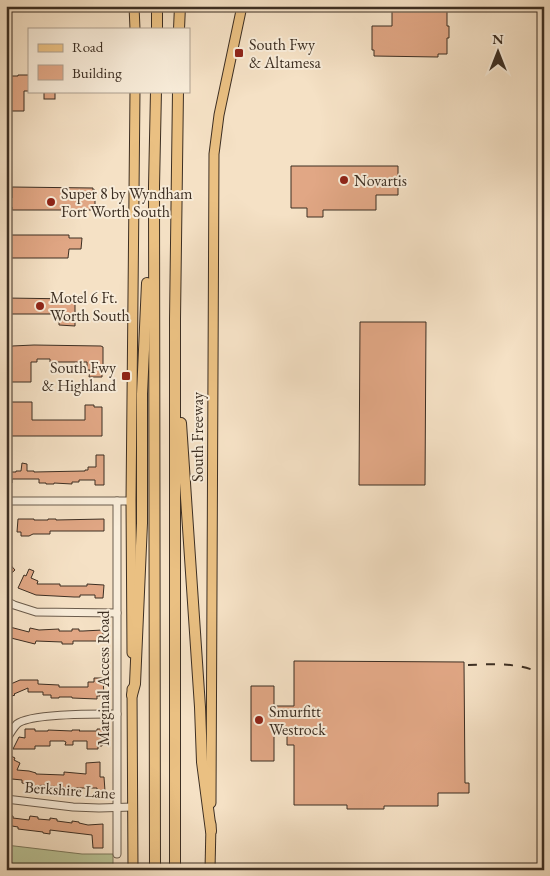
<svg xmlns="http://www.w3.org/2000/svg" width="550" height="876" font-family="'EB Garamond',serif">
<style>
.green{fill:#bac396;stroke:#7c795c}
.building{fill:#e1a785;stroke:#3d2f23}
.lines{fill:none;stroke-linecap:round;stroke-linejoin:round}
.minor-casing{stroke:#6b5c4c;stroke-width:9}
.major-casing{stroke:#3d2f23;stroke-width:11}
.highway-casing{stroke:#3d2f23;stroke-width:12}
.minor{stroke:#f8ecd9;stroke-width:7}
.major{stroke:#eac082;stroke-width:9}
.highway{stroke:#eac082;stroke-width:10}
.rail{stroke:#3d2f23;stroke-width:2;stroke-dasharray:9 9;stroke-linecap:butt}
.poi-dot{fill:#8f2418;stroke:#f8ecd9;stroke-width:2}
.labels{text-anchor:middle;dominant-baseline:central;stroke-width:4;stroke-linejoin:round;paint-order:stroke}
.poi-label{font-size:16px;fill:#3d2f23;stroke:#f8ecd9;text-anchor:start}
.street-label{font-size:16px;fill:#3d2f23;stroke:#f8ecd9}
</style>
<rect width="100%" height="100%" fill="#f5e1c5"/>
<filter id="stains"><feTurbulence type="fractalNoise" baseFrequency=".004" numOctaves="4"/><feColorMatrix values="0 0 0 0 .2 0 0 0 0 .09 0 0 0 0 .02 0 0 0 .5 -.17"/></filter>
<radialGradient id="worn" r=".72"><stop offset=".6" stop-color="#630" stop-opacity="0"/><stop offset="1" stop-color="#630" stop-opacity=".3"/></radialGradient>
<!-- green -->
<path class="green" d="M6,845L82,854H113V870H32L6,867Z"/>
<!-- building -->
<g class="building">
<path d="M392,6H447V26H449V38H447V54H438V57L374,56V50H372V26H392Z"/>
<path d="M18,75H29V91H24V111H6V76H18Z"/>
<rect x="44" y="91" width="11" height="8"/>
<path d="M291,166H398V195H376V210H323V217H307V208H291Z"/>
<path d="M12,187L93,188V190H95V210H12V207H7V198H12Z"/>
<path d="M7,235H69V238H82L81,249H69L68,258H7Z"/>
<path d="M6,298L75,299V326L59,325V314H6Z"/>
<path d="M360,322H426L425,485H359Z"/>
<path d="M34,345L101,346L103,347V372H102V377H89L90,370H87V362H50V359H37V362H31V382H6V347H12V346Z"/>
<path d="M6,402H32V420H85V405H94V407H102V436H6Z"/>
<path d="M96,455H104V485H95V480H79V482H72V484L54,483V484H46V483H39V479H12V483H6V472H16V471H21L22,463L27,464V471H34V472L85,471V470H88V467H96Z"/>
<path d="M18,519H34V520H48V519H56V520L104,519V531H50V534H33L29,536H21V532H17Z"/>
<path d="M6,560L15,570L6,578Z"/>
<path d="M29,569L34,571L31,578L38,581L37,584H60V586H87V584L104,585L103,598H95V595H80V597H74L36,595L18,588L24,575L26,576Z"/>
<path d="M6,626L29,632L30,628L39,630L59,629V631H72V629H79V631H83L103,630V641H73V644H62V642L36,641L35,644L11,638L6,636Z"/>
<path d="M294,661L464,662L465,783H469V793H438V806H384V809H347V805H294V745H287V734H274V761H251V686H274V706H294Z"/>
<path d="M94,678H103L104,696H97V699L72,698V697H59V698H51V695H43V692H28V688L14,694L15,695L6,698V686L20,680H38V684L59,685V687H88V682H94Z"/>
<path d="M25,729H35V731H48V730L72,731V730H80L79,731H97V729H103V743L102,746H98V749H87V741H73V745H65L66,742L64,741H50V746H35V749H13L19,737L25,738Z"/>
<path d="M9,755L15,758L14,760L20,763L17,770L29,771L36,773V774L64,775V772L86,774V763L100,762V777H104L105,791L97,792V788H64V787L47,786L48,785L30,786V784L22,783V780L12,779L6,790V761Z"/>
<path d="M6,815L13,816V818L29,820L30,816L38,817V819L50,820V818L57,819V821L72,823V821L79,822V823L88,825L103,824V848H93L92,835L50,830V834L43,833V832L18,829V827L6,825Z"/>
</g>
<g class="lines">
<defs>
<g id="minor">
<path d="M6,501H131"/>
<path d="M6,601L14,605L36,612L117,613"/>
<path d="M6,740C9,735 13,728 17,724C30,713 98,714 117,714"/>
<path d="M6,799L73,807L99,808L133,807"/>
<path d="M117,854V501"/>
</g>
<g id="major">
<path d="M134,6L135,29"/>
<path d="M132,653L131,501L135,91"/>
<path d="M132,689L133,870"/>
<path d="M211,803L214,154L219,115L242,6"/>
<path d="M210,870L211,824"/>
</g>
<g id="highway">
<path d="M157,29V6"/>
<path d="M179,29L180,6"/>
<path d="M181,423L200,707L202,762L211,831"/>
<path d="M132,695L135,684L142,523V394L147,283"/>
<path d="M155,870L154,186L156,91"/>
<path d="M175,870V319L178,91"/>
</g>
</defs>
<!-- minor casing -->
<use href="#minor" class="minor-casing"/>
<!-- major casing -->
<use href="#major" class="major-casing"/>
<!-- highway casing -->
<use href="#highway" class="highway-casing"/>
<!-- minor -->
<use href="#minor" class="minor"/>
<!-- major -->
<use href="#major" class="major"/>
<!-- highway -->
<use href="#highway" class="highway"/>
<!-- rail -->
<path class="rail" d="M468,665C493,664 521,662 544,675"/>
</g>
<!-- markers -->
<g class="poi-dot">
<rect x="234" y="48" width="10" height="10" rx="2.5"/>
<circle cx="344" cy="180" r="5"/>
<circle cx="51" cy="202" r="5"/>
<circle cx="40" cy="306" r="5"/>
<rect x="121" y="371" width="10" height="10" rx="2.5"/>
<circle cx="259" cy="720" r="5"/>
</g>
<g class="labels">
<!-- poi labels -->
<g class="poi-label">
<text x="249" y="44">South Fwy<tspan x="249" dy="18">&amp; Altamesa</tspan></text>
<text x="354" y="180">Novartis</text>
<text x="61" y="193">Super 8 by Wyndham<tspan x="61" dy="18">Fort Worth South</tspan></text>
<text x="50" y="297">Motel 6 Ft.<tspan x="50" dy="18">Worth South</tspan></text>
<text x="116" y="367" text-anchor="end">South Fwy<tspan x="116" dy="18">&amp; Highland</tspan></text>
<text x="269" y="711">Smurfitt<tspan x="269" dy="18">Westrock</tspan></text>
</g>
<!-- street labels -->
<g class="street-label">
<text transform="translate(197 437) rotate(-90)">South Freeway</text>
<text transform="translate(103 678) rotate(-90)">Marginal Access Road</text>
<text transform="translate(70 790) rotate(4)">Berkshire Lane</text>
</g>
</g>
<!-- margin -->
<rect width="550" height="876" fill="none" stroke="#f5e1c5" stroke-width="25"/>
<rect x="8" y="8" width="535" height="861" fill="none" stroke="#3d2f23" stroke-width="2.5"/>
<rect x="12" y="12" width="525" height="851" fill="none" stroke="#3d2f23"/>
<!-- legend -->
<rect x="28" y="28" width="162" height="65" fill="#f8ecd9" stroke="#ada090"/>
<rect x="38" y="44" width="25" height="8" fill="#eac082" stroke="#ada090"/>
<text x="72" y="52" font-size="15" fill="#3d2f23">Road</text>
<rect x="38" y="65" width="25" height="15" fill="#e1a785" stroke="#ada090"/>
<text x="72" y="78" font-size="15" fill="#3d2f23">Building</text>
<!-- north arrow -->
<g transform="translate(498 52)" stroke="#f8ecd9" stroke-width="4" paint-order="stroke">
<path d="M0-4L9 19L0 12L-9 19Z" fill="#3d2f23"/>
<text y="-8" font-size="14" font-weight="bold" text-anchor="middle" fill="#3d2f23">N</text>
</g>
<rect width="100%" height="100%" filter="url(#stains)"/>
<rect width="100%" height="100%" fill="url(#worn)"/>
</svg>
